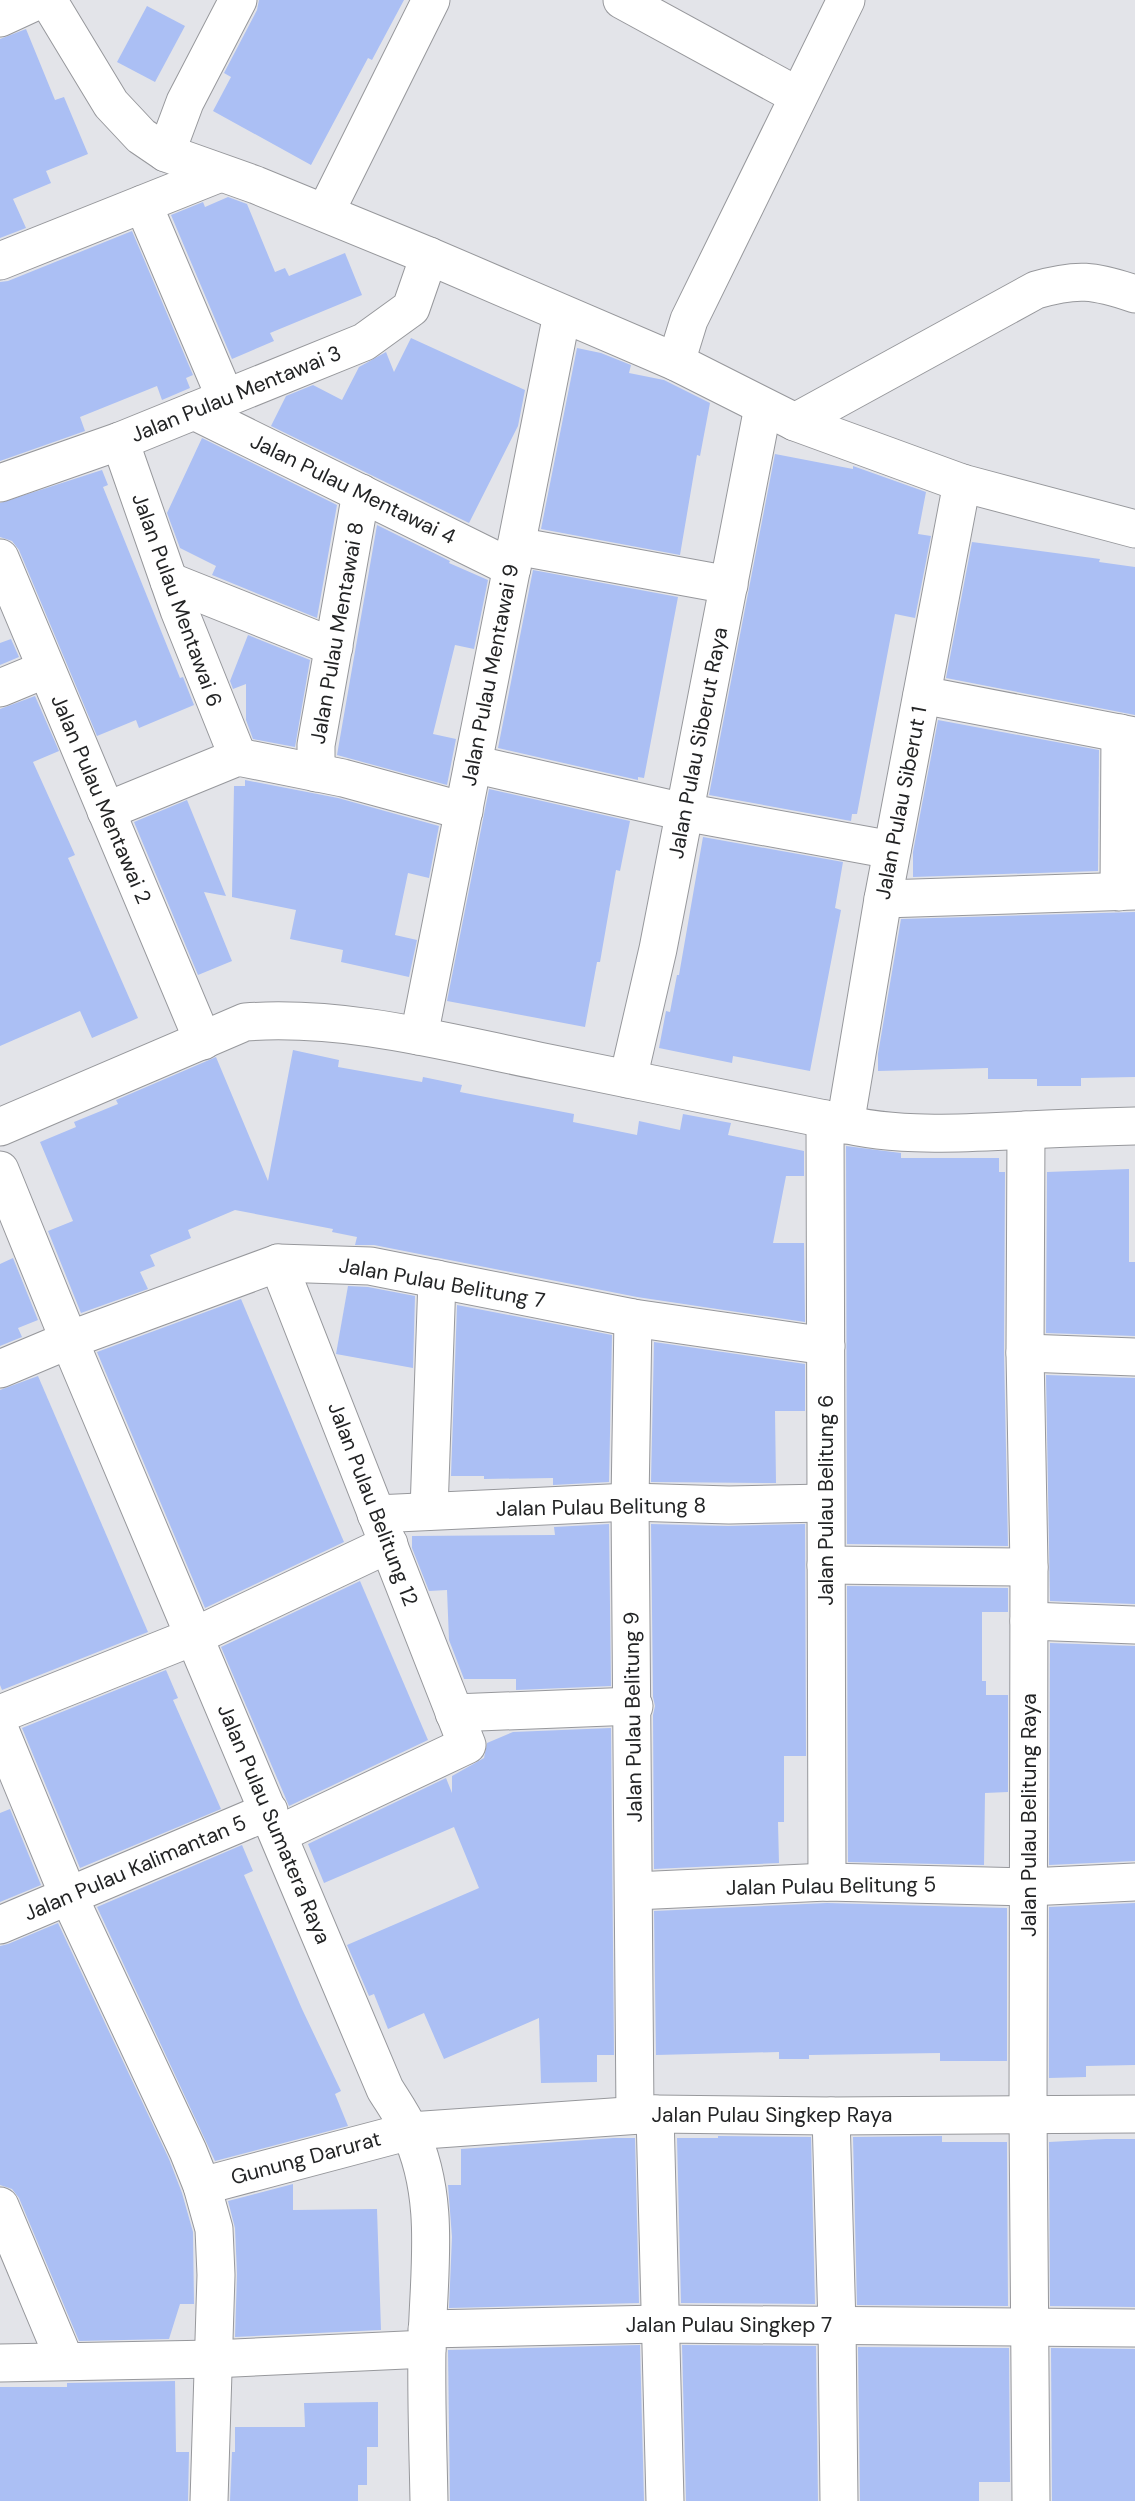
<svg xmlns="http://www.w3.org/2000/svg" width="1135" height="2501" font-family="'DM Sans',sans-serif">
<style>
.building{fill:#abbff4}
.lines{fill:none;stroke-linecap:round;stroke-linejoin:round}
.minor-casing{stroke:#97989c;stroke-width:39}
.minor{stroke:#fff;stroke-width:37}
.labels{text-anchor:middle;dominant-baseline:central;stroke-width:6;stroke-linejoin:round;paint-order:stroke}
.street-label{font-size:21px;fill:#232425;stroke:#fff}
</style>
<rect width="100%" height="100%" fill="#e3e4e9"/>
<!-- building -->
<g class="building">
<path d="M259,0H404L372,60L368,58L311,165L213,111L231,77L224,73L257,10Z"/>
<path d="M147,6L185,26L155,82L117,62Z"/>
<path d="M26,29L55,100L64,97L88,154L46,171L51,183L13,199L26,228L0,238V39Z"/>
<path d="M228,197L247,204L275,272L285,268L289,276L345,253L362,295L270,333L274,341L232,359L171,215L203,202L205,207Z"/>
<path d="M132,231L193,375L186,378L190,388L162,400L157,386L80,417L85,431L0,461V282L8,281Z"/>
<path d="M411,338L525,390L518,426L469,523L271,426L286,396L313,385L342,400L359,367L386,352L394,372Z"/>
<path d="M577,348L601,353L631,365L629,373L664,380L710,403L700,456L697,455L680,555L541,529Z"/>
<path d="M202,438L337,505L317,618L212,575L216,566L180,548L167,513Z"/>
<path d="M775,454L853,469V466L926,492L918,534L931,536L915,618L895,614L857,814H852L851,821L709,795Z"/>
<path d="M102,470L108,485L103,487L180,678L183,677L194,705L139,728L136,720L97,736L19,550L12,541L0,537V503Z"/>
<path d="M377,525L450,561L449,563L488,580L474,649L455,645L433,734L456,739L447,785L337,755Z"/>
<path d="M972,542L1100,559L1099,562L1135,567V715L946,678Z"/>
<path d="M533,570L678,597L644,778L638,777V780L498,748Z"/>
<path d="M248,635L310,660L295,747L253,739L246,720V684L233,689L230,681Z"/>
<path d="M11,639L19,657L0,665V643Z"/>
<path d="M35,696L59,751L33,762L75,855L68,858L138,1018L92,1038L80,1011L0,1046V709Z"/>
<path d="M938,720L1099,750L1098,871L913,877V852Z"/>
<path d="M245,780L338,798L439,826L429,878L408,873L395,935L417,940L409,977L341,962L343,950L290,939L296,910L232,897L234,786H245Z"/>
<path d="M489,789L630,821L620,871L616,870L600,962H597L585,1027L447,1001Z"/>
<path d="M187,800L226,896L204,892L232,961L198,975L134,822Z"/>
<path d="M703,837L843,862L835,908L841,910L810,1071L733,1056L732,1063L659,1048L666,1011L670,1012L677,975H679Z"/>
<path d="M1135,912V1077L1081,1078V1086H1037V1079H988V1068L878,1071V1054L901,919Z"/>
<path d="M293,1050L339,1060L338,1067L422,1082L423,1077L462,1085L460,1092L574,1114L573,1122L637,1135L639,1121L680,1130L683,1114L731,1123L728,1135L804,1151V1176H786L773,1243H804L805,1322L637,1297L374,1245H355L357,1237L332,1232L333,1229L235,1210L188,1230L191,1238L150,1255L155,1266L140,1272L148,1289L81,1313L48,1231L73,1221L40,1142L76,1127L74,1122L118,1104L116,1100L216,1057L268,1181Z"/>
<path d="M846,1146L901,1153V1158H999V1172H1005L1004,1353L1008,1546L847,1544Z"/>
<path d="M1129,1169V1262H1135V1336L1046,1333L1047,1172Z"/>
<path d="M13,1258L38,1320L18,1328L22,1337L0,1346V1264Z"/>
<path d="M348,1286L368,1287L415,1296L413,1368L336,1354Z"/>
<path d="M241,1299L344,1542L205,1608L97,1352Z"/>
<path d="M457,1305L612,1335L609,1482L553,1485V1478L484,1479V1476H451Z"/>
<path d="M654,1342L805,1364V1411H775L776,1483L651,1482Z"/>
<path d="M1046,1375L1135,1378V1604L1050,1601Z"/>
<path d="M38,1376L148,1632L2,1690L0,1685V1390Z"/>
<path d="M609,1524L611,1686L516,1690V1679H464L449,1640L447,1590L429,1591L412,1548V1536L555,1535L554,1527Z"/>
<path d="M651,1524L728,1526L805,1524L806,1756H784V1822H778L779,1863L654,1869L653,1715L655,1706L653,1697Z"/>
<path d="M360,1581L428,1740L289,1806L221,1647Z"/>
<path d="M847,1586L1008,1588V1612H982V1681H986V1695H1008V1792L985,1793L984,1865L848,1862Z"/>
<path d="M1050,1643L1135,1646V1861L1049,1865Z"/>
<path d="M166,1670L178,1698L173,1700L221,1809L80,1868L22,1728Z"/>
<path d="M611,1728L614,2055H597V2082L541,2083L539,2018L444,2059L424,2013L388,2029L374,1994L369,1996L347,1945L479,1888L454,1827L324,1883L308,1844L446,1778L452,1793V1776L484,1758L487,1743L513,1732Z"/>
<path d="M10,1809L41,1885L0,1902V1813Z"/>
<path d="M242,1845L253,1871L244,1875L302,2009L341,2091L335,2094L348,2126L215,2161L97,1907Z"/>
<path d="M827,1903L1007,1908V2061H940V2053L809,2055V2059H779V2052L656,2055L654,1911Z"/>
<path d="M1135,1903V2065L1086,2066V2077L1049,2078V1907Z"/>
<path d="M58,1923L169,2159L182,2193L193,2232L194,2304H180L169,2339L79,2341L19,2198L12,2189L0,2185V1946L8,1944Z"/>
<path d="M718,2136L811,2137L815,2304L681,2303L677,2138H718Z"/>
<path d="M942,2136V2142H1007L1008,2306L857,2305L853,2137Z"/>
<path d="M614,2138H635L639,2303L449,2308L452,2237L448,2185H461V2149Z"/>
<path d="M1106,2139H1135V2307L1050,2306L1049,2142Z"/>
<path d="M293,2184V2210L377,2209L381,2330L235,2337L237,2274L235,2228L228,2201Z"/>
<path d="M640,2345L644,2501H450L448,2350Z"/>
<path d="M682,2345L816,2346L818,2501H686Z"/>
<path d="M858,2347L1009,2348L1010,2482H979V2501H860Z"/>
<path d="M1051,2348L1135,2349V2501H1052Z"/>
<path d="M175,2381L176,2452H189L188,2501H0V2387H67V2383Z"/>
<path d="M378,2402V2447H367V2485H358V2501H230L232,2452H235V2427H305L304,2403Z"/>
</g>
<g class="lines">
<defs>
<g id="minor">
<path d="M48,0L111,104L141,136L166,153L256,185L429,256L676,362L795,422L962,483L1135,529"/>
<path d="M622,0L798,96"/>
<path d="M0,18L39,0"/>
<path d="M166,153L185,102L238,0"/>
<path d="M143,204L225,397"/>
<path d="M325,213L431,0"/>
<path d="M0,261L218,174"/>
<path d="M676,362L689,320L846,0"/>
<path d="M194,411L512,568"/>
<path d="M795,422L1036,290C1077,278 1094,280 1135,294"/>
<path d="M120,441L179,610L238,757"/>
<path d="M0,483L120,441L364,342L411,308L429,256"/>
<path d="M516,546L729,585"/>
<path d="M0,558L203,1041"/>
<path d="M169,581L334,647"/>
<path d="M0,688L46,669"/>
<path d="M922,695L1135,736"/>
<path d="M473,764L684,812L892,850"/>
<path d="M316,773V745L361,493"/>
<path d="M106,811L238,757L343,778L464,811"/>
<path d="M1119,892L1120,733"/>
<path d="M883,899L1135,891"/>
<path d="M419,1036L562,314"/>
<path d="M628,1079L658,949L763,407"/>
<path d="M825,1119L827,1882"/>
<path d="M845,1125L883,899L962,483"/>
<path d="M0,1127L245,1022C345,1015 442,1041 539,1061C634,1081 730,1099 825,1119C890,1139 961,1133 1028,1130C1063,1128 1099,1127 1135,1126"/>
<path d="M1026,1130L1025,1353L1029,1567L1028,2113L1031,2501"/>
<path d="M0,1170L69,1340L385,2089C393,2102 403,2116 409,2130C442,2198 428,2274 427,2346C426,2398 428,2449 429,2501"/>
<path d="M278,1263L467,1745L279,1834"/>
<path d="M633,1318L630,1502L635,2115"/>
<path d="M1025,1353L1135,1357"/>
<path d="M0,1369L69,1340L278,1263L370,1266L633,1318L826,1346"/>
<path d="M429,1511L437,1279"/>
<path d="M376,1514L630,1502L729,1505L825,1503"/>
<path d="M826,1565L1029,1567"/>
<path d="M1029,1621L1135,1625"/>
<path d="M454,1713L634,1706"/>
<path d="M0,1714L195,1636L389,1544"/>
<path d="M0,1730L69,1897L188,2151L202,2186L214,2229L216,2275L209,2501"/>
<path d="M634,1891L827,1882L1028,1887L1135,1882"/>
<path d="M0,1925L269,1811"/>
<path d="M655,2114L665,2501"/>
<path d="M831,2116L837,2326L839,2501"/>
<path d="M202,2186L410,2131L655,2114L831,2116L1135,2114"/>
<path d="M0,2206L65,2361"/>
<path d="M427,2329L660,2324L1135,2328"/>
<path d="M0,2363L213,2359L427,2349"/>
</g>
</defs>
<!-- minor casing -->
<use href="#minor" class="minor-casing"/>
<!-- minor -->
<use href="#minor" class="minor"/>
</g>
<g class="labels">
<!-- street labels -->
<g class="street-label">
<text transform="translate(236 394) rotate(-22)">Jalan Pulau Mentawai 3</text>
<text transform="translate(353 489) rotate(26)">Jalan Pulau Mentawai 4</text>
<text transform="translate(177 600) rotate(70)">Jalan Pulau Mentawai 6</text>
<text transform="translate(337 633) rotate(-80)">Jalan Pulau Mentawai 8</text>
<text transform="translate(490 675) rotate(-79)">Jalan Pulau Mentawai 9</text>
<text transform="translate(698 743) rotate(-79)">Jalan Pulau Siberut Raya</text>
<text transform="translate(101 799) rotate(67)">Jalan Pulau Mentawai 2</text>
<text transform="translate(901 803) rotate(-79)">Jalan Pulau Siberut 1</text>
<text transform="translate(442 1283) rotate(10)">Jalan Pulau Belitung 7</text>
<text transform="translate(826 1500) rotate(-90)">Jalan Pulau Belitung 6</text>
<text transform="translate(373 1504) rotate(69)">Jalan Pulau Belitung 12</text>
<text transform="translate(601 1507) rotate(-1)">Jalan Pulau Belitung 8</text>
<text transform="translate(633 1717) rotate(-91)">Jalan Pulau Belitung 9</text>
<text transform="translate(1029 1815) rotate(-90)">Jalan Pulau Belitung Raya</text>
<text transform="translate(274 1824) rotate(67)">Jalan Pulau Sumatera Raya</text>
<text transform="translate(135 1868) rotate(-23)">Jalan Pulau Kalimantan 5</text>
<text transform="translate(831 1886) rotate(-1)">Jalan Pulau Belitung 5</text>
<text x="772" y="2115">Jalan Pulau Singkep Raya</text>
<text transform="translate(306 2158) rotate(-15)">Gunung Darurat</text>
<text x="729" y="2325">Jalan Pulau Singkep 7</text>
</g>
</g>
</svg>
